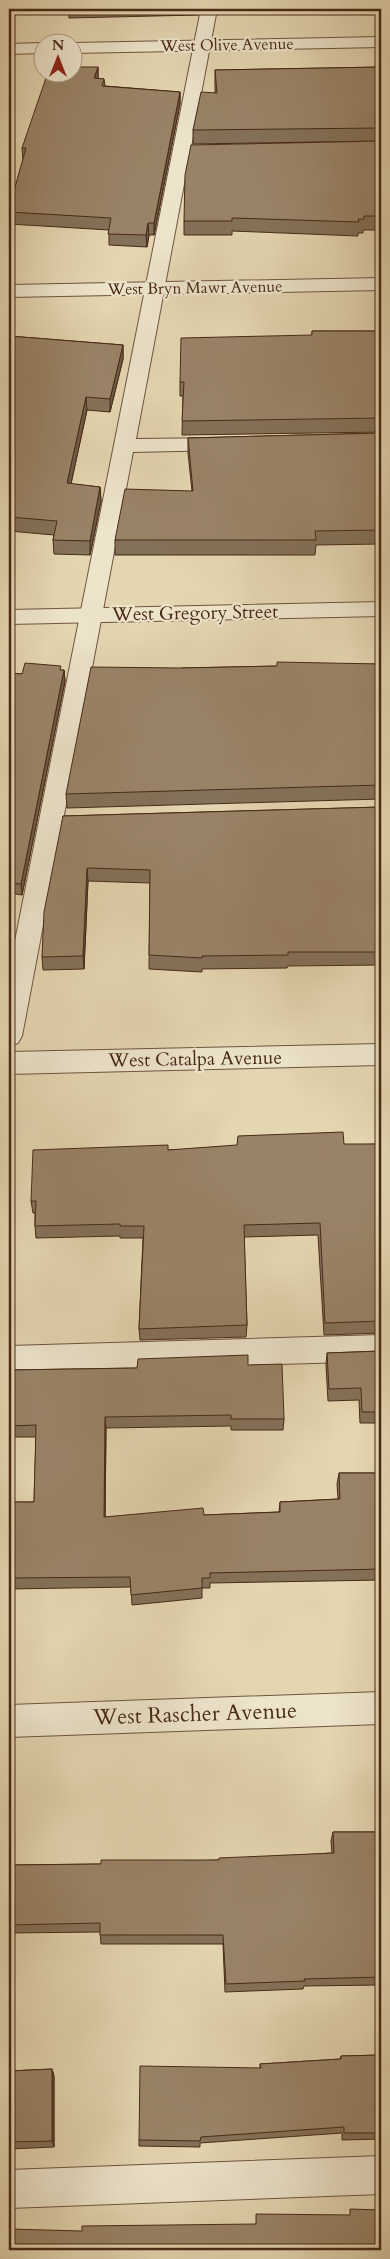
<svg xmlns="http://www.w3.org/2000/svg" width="390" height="2259" font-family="Cardo,serif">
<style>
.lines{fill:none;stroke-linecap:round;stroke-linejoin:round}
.service-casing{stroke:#6f543e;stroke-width:2}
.minor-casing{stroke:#6f543e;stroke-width:2}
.service{fill:#ede4cc;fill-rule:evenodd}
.minor{fill:#ede4cc;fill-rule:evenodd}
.wall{fill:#847159;stroke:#482917}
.shaded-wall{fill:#6b5c48;stroke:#482917}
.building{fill:#998367;stroke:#482917}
.labels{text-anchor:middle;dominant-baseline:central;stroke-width:4.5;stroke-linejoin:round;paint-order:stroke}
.far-street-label{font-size:16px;fill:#482917;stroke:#ede4cc}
.street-label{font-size:19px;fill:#482917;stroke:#ede4cc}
.near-street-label{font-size:22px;fill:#482917;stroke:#ede4cc}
</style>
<rect width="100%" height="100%" fill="#e4d6b1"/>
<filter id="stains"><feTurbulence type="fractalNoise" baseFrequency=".004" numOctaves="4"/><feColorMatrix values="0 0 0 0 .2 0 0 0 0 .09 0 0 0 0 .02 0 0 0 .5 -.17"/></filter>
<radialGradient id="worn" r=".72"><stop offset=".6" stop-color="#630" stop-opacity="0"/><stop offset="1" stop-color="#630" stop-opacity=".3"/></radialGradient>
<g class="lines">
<defs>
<g id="service">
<path d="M201,9H217L136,439L224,438L231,439L234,444L231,449L224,450L133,452L22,1036L18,1043L9,1046V971Z"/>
<path d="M381,1335V1361L9,1372V1346Z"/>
<path d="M381,2156V2194L9,2208V2170Z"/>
</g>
<g id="minor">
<path d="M381,37V47L72,53V43Z"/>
<path d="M42,43V53L9,54V44Z"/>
<path d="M381,278V290L9,297V285Z"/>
<path d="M381,602V616L9,624V610Z"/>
<path d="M381,1044V1065L9,1074V1052Z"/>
<path d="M381,1692V1724L9,1737V1705Z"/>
</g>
</defs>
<!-- service casing -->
<use href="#service" class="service-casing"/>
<!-- minor casing -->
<use href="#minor" class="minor-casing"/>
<!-- service -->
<use href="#service" class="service"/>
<!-- minor -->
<use href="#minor" class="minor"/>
</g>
<!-- wall -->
<g class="wall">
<path d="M68,9H200L198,15L69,18Z"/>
<path d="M98,67V79H104L105,86L180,92V104L154,235H149L147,247L109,245V230L9,224V209L23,160L22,148Z"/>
<path d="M381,67V230H363V233H358V236L232,231V235H184V221L381,141L193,144V130L215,93V70Z"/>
<path d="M312,331H381V432L182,435L183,396H180V382L312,335Z"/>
<path d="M9,336L123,345V359L110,412L87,410L71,484L100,487L101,501L90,555L54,554L53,540L54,535L9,531Z"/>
<path d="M381,433V544L316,545L315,555H115V540L192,491L188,453V438Z"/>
<path d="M381,664V802V799L67,808L66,794L181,668Z"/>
<path d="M64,670L65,681L22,895L9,893V673L22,674Z"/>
<path d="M381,807V965L288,966L287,968L202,969V972L149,969L150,883L88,881L84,969L43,970L42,957L63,816Z"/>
<path d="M381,1144V1333L324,1335L318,1235L244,1237L247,1325L246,1337L140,1340L139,1329L143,1238H120V1236L36,1238L35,1226V1213H33L31,1201L168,1150Z"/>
<path d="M381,1351V1423H360L359,1400L328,1401L326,1365L327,1353Z"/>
<path d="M248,1365L284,1419L283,1430H231V1426L106,1428L105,1517L204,1515L279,1512L280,1502L338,1499L337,1484L339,1473H381V1580L210,1583V1588H202V1598L132,1605L131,1587L9,1589V1593V1502H34L36,1437H9V1370L137,1368Z"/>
<path d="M333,1832H381V1985L304,1986L303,1989L225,1992L223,1944H101L100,1932L9,1933V1865L101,1864L219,1860L332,1853L331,1841Z"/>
<path d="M381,2055V2139L342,2140V2133L200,2143V2147L139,2146V2140L260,2068V2064L340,2059L341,2056Z"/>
<path d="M52,2069L54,2076V2147L9,2149V2071Z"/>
</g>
<!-- shaded-wall -->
<g class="shaded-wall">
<path d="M98,67V79L94,78Z"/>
<path d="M180,92V104L154,235V223Z"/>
<path d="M148,223L149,235L147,247L146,235Z"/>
<path d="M123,345V359L110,412V399Z"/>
<path d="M86,397L87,410L68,497L67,483Z"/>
<path d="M100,487L101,501L90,555V541Z"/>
<path d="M64,670L65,681L22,895L21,884Z"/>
<path d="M87,868L88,881L84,969L83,956Z"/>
<path d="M105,1417L106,1428L105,1527L104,1517Z"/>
<path d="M52,2069L54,2076V2147L52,2141Z"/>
</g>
<!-- building -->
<g class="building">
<path d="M72,67H98L94,78L104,79L102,86L180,92L154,223H148L146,235L108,234L111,218L9,212V209L26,148H22L48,72H72Z"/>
<path d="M381,67V128L193,130L201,92L217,93L215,70Z"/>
<path d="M381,141V216H364V219H358L359,222L232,218V221H184L185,175L191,145Z"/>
<path d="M312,331H381V418L182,421L184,382H180L181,338L312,335Z"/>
<path d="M9,336L123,345L110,399L86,397L67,483L100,487L90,541L53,540L57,521L9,517Z"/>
<path d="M381,433V530L315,531L316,540H115L125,489L193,491L188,438Z"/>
<path d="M277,662L381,664V785L66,794L91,667L181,668L277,666Z"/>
<path d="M25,663L61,666L60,670H64L21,884L9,883V673L22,674Z"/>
<path d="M381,807V952H288V955L202,956V958L149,955L150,870L87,868L83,956L42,957L44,912L63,816Z"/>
<path d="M343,1132L344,1144H381V1321L325,1323L320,1223L244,1225L247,1325L139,1329L144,1226H120V1224L35,1226L36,1201H31L33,1150L168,1145V1150L237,1145L238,1136Z"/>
<path d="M381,1351V1412H362L361,1388L329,1389L327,1353Z"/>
<path d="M248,1355V1365L282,1364L284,1419H231V1415L105,1417L104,1517L203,1508L204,1515L280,1512V1502L340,1499L339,1473H381V1569L210,1573V1578H202V1588L131,1595L130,1577L9,1578V1502H34L36,1425L9,1426V1370L137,1368L138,1359Z"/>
<path d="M333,1832H381V1977L304,1979L305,1981L226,1984L223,1935H100V1923L9,1925V1865L101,1864V1860H219V1858L334,1853Z"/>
<path d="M381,2055V2133H344V2127L201,2137L200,2141L139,2140L140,2066L261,2068L260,2064L341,2059V2056Z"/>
<path d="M52,2069V2141L9,2142V2071Z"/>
<path d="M350,2209L381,2210V2250H9V2229L82,2231V2226L256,2224V2214L350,2215Z"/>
</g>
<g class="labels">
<!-- far-street labels -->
<g class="far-street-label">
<text transform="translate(227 45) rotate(-1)">West Olive Avenue</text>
<text transform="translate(195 288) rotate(-1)">West Bryn Mawr Avenue</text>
</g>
<!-- street labels -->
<g class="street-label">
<text transform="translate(195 613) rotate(-1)">West Gregory Street</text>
<text transform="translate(195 1059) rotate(-1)">West Catalpa Avenue</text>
</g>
<!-- near-street labels -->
<g class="near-street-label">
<text transform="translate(195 1714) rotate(-2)">West Rascher Avenue</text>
</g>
</g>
<!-- margin -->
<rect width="390" height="2259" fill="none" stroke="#e4d6b1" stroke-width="30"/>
<rect x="10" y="10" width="370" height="2239" fill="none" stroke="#482917" stroke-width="2.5"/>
<rect x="15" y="15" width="360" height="2229" fill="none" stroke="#482917"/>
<!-- north arrow -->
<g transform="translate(58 58)"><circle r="24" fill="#ede4cc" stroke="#ab9984"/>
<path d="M0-4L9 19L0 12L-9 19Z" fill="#8f2418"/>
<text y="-8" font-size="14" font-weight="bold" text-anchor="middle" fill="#482917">N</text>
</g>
<rect width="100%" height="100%" filter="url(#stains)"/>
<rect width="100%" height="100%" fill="url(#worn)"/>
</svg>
